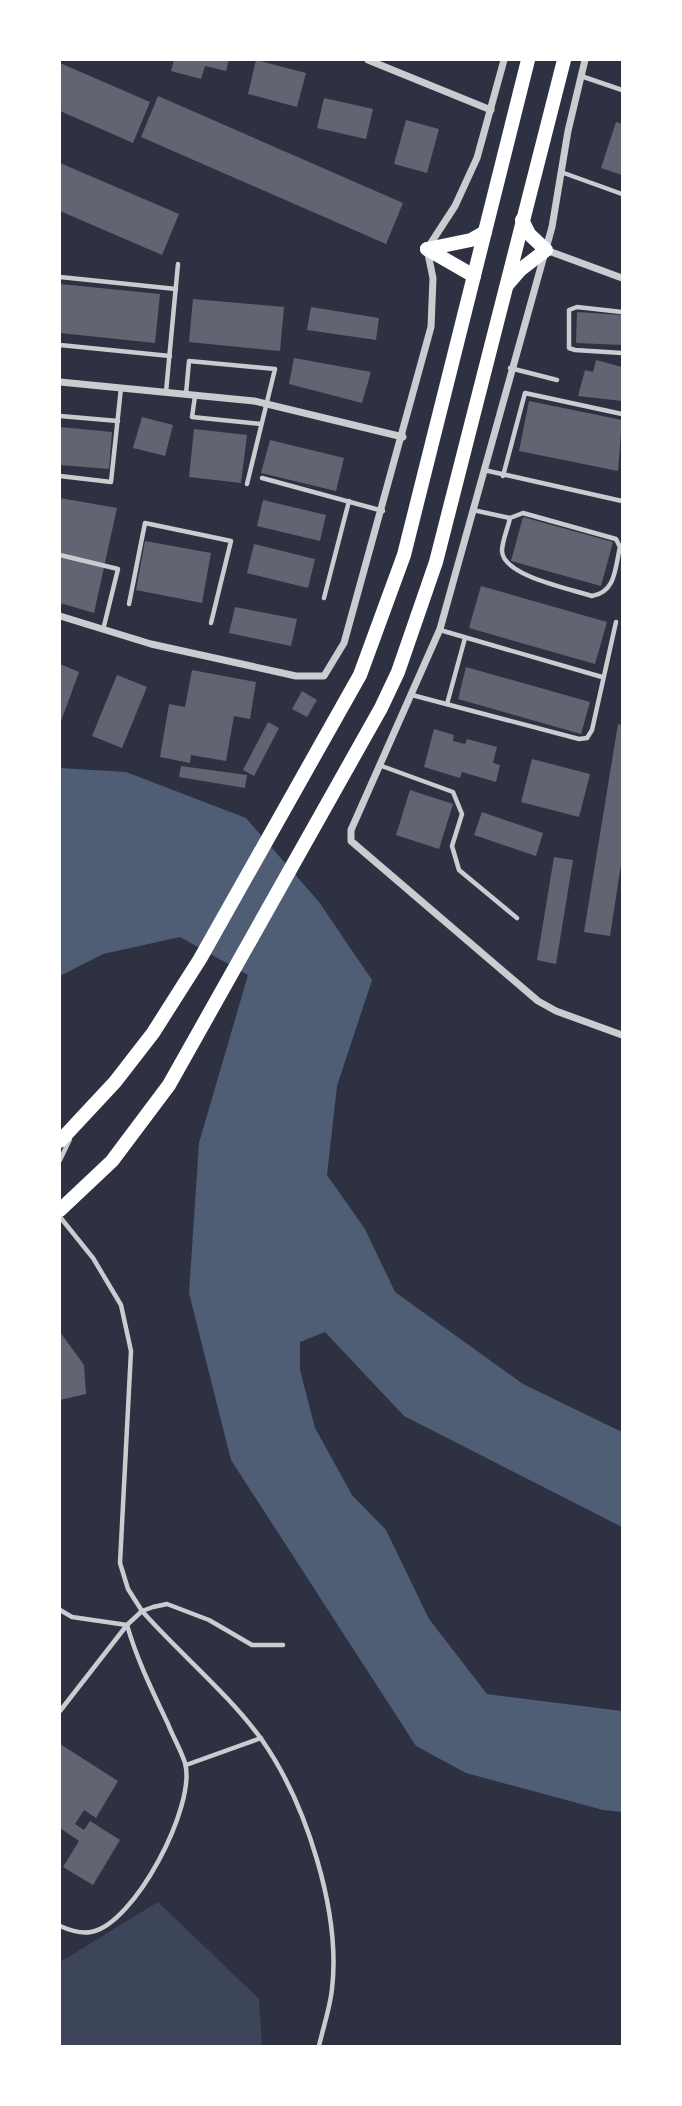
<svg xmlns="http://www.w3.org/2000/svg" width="682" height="2106" font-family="Lato,sans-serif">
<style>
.green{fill:#3c4559}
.water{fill:#4f5d75}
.building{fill:#626471}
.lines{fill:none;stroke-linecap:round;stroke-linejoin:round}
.service{stroke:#caccd0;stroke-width:4.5}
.minor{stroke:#caccd0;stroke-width:7}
.primary{stroke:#fff;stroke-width:14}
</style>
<rect width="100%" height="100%" fill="#2d3142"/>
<!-- green -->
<path class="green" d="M158,1902L259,1999L262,2046H60V1962Z"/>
<!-- water -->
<path class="water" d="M60,768L126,772L246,818L319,902L372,980L337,1086L327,1175L365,1229L395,1292L523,1384L622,1432V1527L404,1416L325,1332L300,1342V1370L315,1428L352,1495L386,1530L429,1619L487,1694L622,1711V1812L603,1810L466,1773L416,1746L231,1460L189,1293L199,1143L248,975L180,937L103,954L60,976Z"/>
<!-- building -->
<g class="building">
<path d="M174,60H229L226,71L205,66L201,79L171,71Z"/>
<path d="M256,60L306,73L297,107L248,94Z"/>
<path d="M60,63L150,102L133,143L60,111Z"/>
<path d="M158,96L403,203L386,244L141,137Z"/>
<path d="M324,98L373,109L366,139L317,128Z"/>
<path d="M406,120L439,129L427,173L394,164Z"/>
<path d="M616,122L622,124V175L601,168Z"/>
<path d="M60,163L179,214L162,255L60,211Z"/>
<path d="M60,284L160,294L155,343L60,333Z"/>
<path d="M193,299L284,307L280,351L189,342Z"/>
<path d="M311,307L379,318L376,340L307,330Z"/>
<path d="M577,312L622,315V345L576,343Z"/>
<path d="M294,358L371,372L362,403L289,384Z"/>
<path d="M596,360L622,367V401L578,396L585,370L593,372Z"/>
<path d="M529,401L622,420L618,471L519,451Z"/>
<path d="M142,417L173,425L165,456L133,448Z"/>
<path d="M60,427L112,432L109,469L60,465Z"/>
<path d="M194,429L247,435L241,483L189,477Z"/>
<path d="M270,440L344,458L336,491L261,473Z"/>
<path d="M60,498L117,508L94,613L60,603Z"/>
<path d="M263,500L326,515L320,541L257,526Z"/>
<path d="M523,517L613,542L601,586L511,561Z"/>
<path d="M145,541L211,553L202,603L136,590Z"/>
<path d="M254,544L315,559L308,588L247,573Z"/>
<path d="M481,586L607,622L595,664L469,628Z"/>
<path d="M235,607L297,619L291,646L229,633Z"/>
<path d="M60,664L79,672L60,724Z"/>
<path d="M466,667L590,702L581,734L458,699Z"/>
<path d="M192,670L256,682L250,719L234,716L226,761L191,755L190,763L160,757L169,704L185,707Z"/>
<path d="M117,675L147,687L122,748L92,736Z"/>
<path d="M302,691L317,700L307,717L292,709Z"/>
<path d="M268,722L279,728L254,776L243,770Z"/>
<path d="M618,724L622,725V858L610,936L584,932Z"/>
<path d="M434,729L454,735L453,741L465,744L467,739L497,747L493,763L500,765L496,782L462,772L460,778L424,767Z"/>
<path d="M532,759L590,774L579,817L521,802Z"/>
<path d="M181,766L247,775L245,788L179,777Z"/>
<path d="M410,790L453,804L439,849L396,835Z"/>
<path d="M482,812L543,833L536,856L474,835Z"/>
<path d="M554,857L573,860L556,964L537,960Z"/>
<path d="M60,1332L84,1365L86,1394L60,1400Z"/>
<path d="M60,1744L118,1781L96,1818L84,1810L75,1824L84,1830L90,1821L120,1840L93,1885L63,1867L79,1841L60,1828Z"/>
</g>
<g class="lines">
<!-- service -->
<g class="service">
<path d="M581,76L622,90"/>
<path d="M561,172L622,194"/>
<path d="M60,277L176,289"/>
<path d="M622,312L577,307L569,310V348L575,350L622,353"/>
<path d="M60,345L170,356"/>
<path d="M510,368L557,380"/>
<path d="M166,392L178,264"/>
<path d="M186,394L189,361L275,369L247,484"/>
<path d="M195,396L192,417L261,424"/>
<path d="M60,416L118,421"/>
<path d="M484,470L622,501"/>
<path d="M60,476L111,482L121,388"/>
<path d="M503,476L525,393L622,414"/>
<path d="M262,478L383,511"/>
<path d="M473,510L510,518"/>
<path d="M523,513L616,539L620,547C615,568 616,592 592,596C571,589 503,576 502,551C502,541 508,528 510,518Z"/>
<path d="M60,555L118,569L103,630"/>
<path d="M324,598L349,501"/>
<path d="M129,604L145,523L231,541L211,623"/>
<path d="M440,630L602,677"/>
<path d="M412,695L579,739L587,738L592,730L616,622"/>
<path d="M447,704L465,638"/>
<path d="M379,765L453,792L462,814L452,846L459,870L517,918"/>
<path d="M60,1160L70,1139"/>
<path d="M60,1217L93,1258L121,1305L131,1351L120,1563L128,1589L142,1611C180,1654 228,1693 262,1740C306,1803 341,1912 332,1989C330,2008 323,2028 319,2046"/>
<path d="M60,1610L72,1617L127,1625C137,1660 153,1692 168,1724C173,1737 181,1750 185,1763C197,1805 134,1925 91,1932C80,1934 69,1930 60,1926"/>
<path d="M60,1711L127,1625L142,1611L153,1607L167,1604L209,1620L252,1645H283"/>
<path d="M186,1765L261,1738"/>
</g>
<!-- minor -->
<g class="minor">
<path d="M368,60L491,110"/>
<path d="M585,60L568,131L552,227L440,629L351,830V841L538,1001L556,1011L622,1035"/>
<path d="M546,250L622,278"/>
<path d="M60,382L254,401L403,437"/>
<path d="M60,616L151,644L296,676H324L344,643L431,327L433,278L427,249L455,206L477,158L504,60"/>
</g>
<!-- primary -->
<g class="primary">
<path d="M427,249L471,240L485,232"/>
<path d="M427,249L474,276"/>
<path d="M508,284L520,270L546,250L529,234L522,220"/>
<path d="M60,1141L115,1082L153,1033L200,959L360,675L404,555L528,60"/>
<path d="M60,1210L112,1161L169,1085L381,708L398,672L436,562L564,60"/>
</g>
</g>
<!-- border -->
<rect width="682" height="2106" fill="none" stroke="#ffffff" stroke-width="122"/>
</svg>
